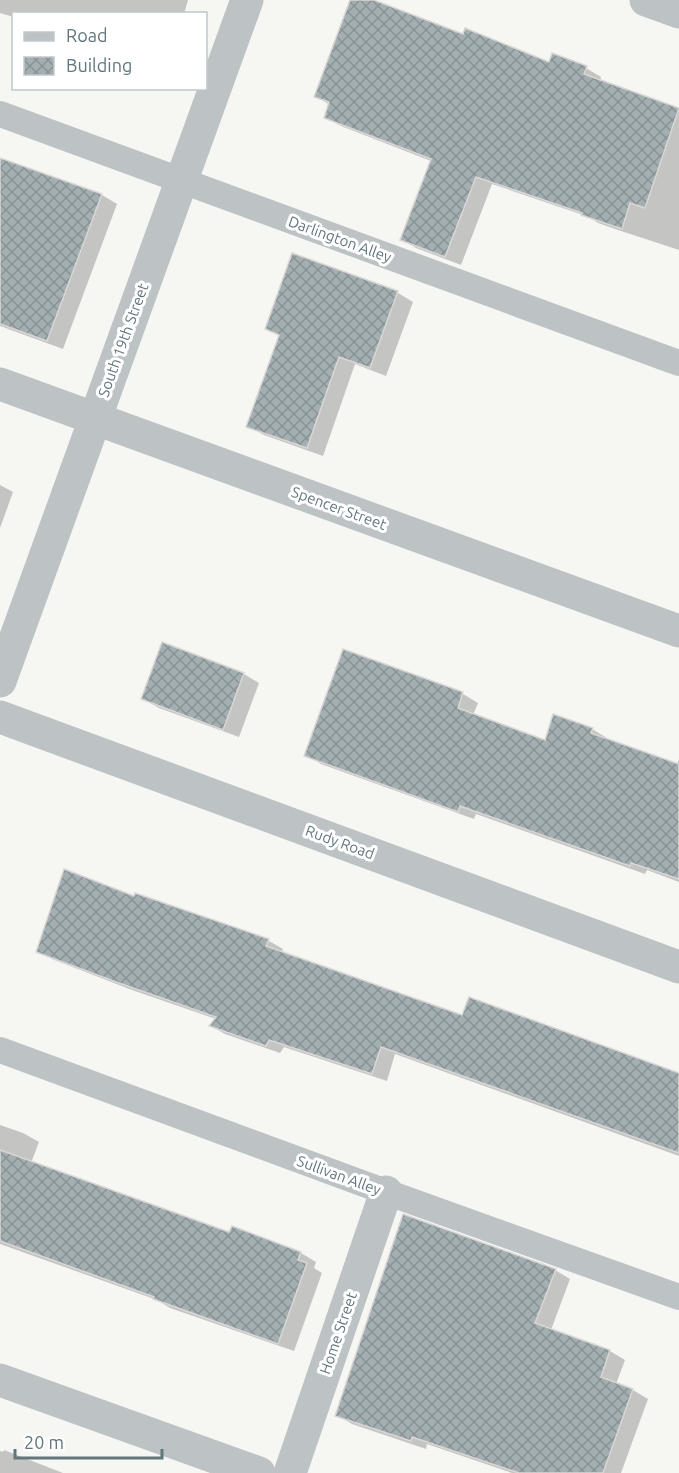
<svg xmlns="http://www.w3.org/2000/svg" width="679" height="1473" font-family="Ubuntu,sans-serif">
<style>
.shadow{fill:#0003}
.building{fill:url(#building-cross-hatch);stroke:#d8d7d6;stroke-width:1.5}
.lines{fill:none;stroke-linecap:round;stroke-linejoin:round}
.lane{stroke:#bdc3c5;stroke-width:26}
.street{stroke:#bdc3c5;stroke-width:33}
.labels{text-anchor:middle;dominant-baseline:central;stroke-width:6;stroke-linejoin:round;paint-order:stroke}
.street-label{font-size:15px;fill:#62767d;stroke:#fff}
</style>
<defs>
<pattern id="building-cross-hatch" width="8" height="8" patternUnits="userSpaceOnUse" patternTransform="scale(1.5)"><rect width="8" height="8" fill="#a4afb2"/><path d="M0 0l8 8M0 8l8-8" fill="none" stroke="#899396"/></pattern>
</defs>
<rect width="100%" height="100%" fill="#f6f6f3"/>
<!-- shadow -->
<g class="shadow">
<path d="M0,0H188L184,14H14V17L0,13Z"/>
<path d="M352,0H371L464,36L550,64L586,68L601,77L600,82L679,110V250L618,230L598,223L589,217L492,184L461,265L416,248L401,239L431,161L341,126L325,117L330,105L315,96Z"/>
<path d="M0,159L102,195L117,204L63,349L0,326Z"/>
<path d="M293,255L398,293L413,302L386,376L355,364L323,456L264,435L248,426L280,336L267,329Z"/>
<path d="M0,485L13,492L0,528Z"/>
<path d="M163,644L244,674L259,683L239,737L159,708L143,699Z"/>
<path d="M344,651L463,694L478,703L473,715L545,742L592,729L607,738V740L677,765L679,759V882L647,870L645,874L476,814L474,819L321,764L306,755Z"/>
<path d="M136,895L269,941L283,949L281,953L463,1017L679,1075V1156L395,1054L387,1081L284,1047L280,1053L225,1034L211,1026L216,1019L132,990L52,959L38,951L134,898Z"/>
<path d="M0,1125L23,1133L39,1142L31,1163L229,1234L232,1228L301,1253L316,1262L314,1268L322,1273L294,1351L170,1308L157,1300L0,1244Z"/>
<path d="M555,1270L570,1279L551,1330L610,1351L625,1360L616,1384L633,1390L648,1399L621,1473H512L427,1444L426,1449L352,1424L337,1415Z"/>
<path d="M4,1450L63,1473H0V1451L3,1452Z"/>
</g>
<!-- building -->
<g class="building">
<path d="M350,0H374L463,34L465,28L549,62L552,53L587,66L584,74L679,108L645,208L630,203L622,229L581,215L582,213L476,177L445,257L400,240L431,159L324,118L329,102L314,97Z"/>
<path d="M0,158L102,194L47,341L0,324Z"/>
<path d="M292,253L398,291L370,368L339,357L307,448L246,427L279,335L265,329Z"/>
<path d="M162,642L244,673L223,730L141,699Z"/>
<path d="M343,649L463,692L458,708L545,740L553,714L593,728L591,733L679,764V879L631,863L630,866L460,806L458,812L304,756Z"/>
<path d="M64,869L134,896L135,893L269,939L266,946L462,1015L469,997L679,1073V1153L381,1047L372,1074L269,1040L266,1046L209,1026L216,1017L116,982L36,952Z"/>
<path d="M0,1150L229,1232L232,1226L301,1252L298,1260L307,1263L278,1344L153,1299L154,1297L0,1241Z"/>
<path d="M403,1214L556,1269L535,1323L610,1350L601,1377L633,1389L603,1473H519L412,1437L411,1441L335,1416Z"/>
</g>
<g class="lines">
<!-- lane -->
<g class="lane">
<path d="M0,114L679,363"/>
<path d="M0,1050L386,1192L679,1297"/>
</g>
<!-- street -->
<g class="street">
<path d="M646,0L679,12"/>
<path d="M0,384L679,631"/>
<path d="M0,681L247,0"/>
<path d="M0,717L679,967"/>
<path d="M0,1380L259,1473"/>
<path d="M290,1473L386,1192"/>
</g>
</g>
<g class="labels">
<!-- street labels -->
<g class="street-label">
<text transform="translate(340 239) rotate(20)">Darlington Alley</text>
<text transform="translate(123 340) rotate(-70)">South 19th Street</text>
<text transform="translate(339 508) rotate(20)">Spencer Street</text>
<text transform="translate(340 842) rotate(20)">Rudy Road</text>
<text transform="translate(339 1175) rotate(20)">Sullivan Alley</text>
<text transform="translate(338 1333) rotate(-71)">Home Street</text>
</g>
</g>
<!-- legend -->
<rect x="12" y="12" width="195" height="78" fill="#ffffff" stroke="#c0c8cb" stroke-width="1.5"/>
<rect x="24" y="32" width="30" height="9" fill="#bdc3c5" stroke="#c0c8cb" stroke-width="1.5"/>
<text x="66" y="42" font-size="18" fill="#62767d">Road</text>
<rect x="24" y="57" width="30" height="18" fill="url(#building-cross-hatch)" stroke="#c0c8cb" stroke-width="1.5"/>
<text x="66" y="72" font-size="18" fill="#62767d">Building</text>
<!-- scale -->
<path d="M15 1449v9h147v-9" fill="none" stroke="#62767d" stroke-width="3"/>
<text x="24" y="1449" font-size="18" fill="#62767d" stroke="#ffffff" stroke-width="4.5" paint-order="stroke">20 m</text>
</svg>
